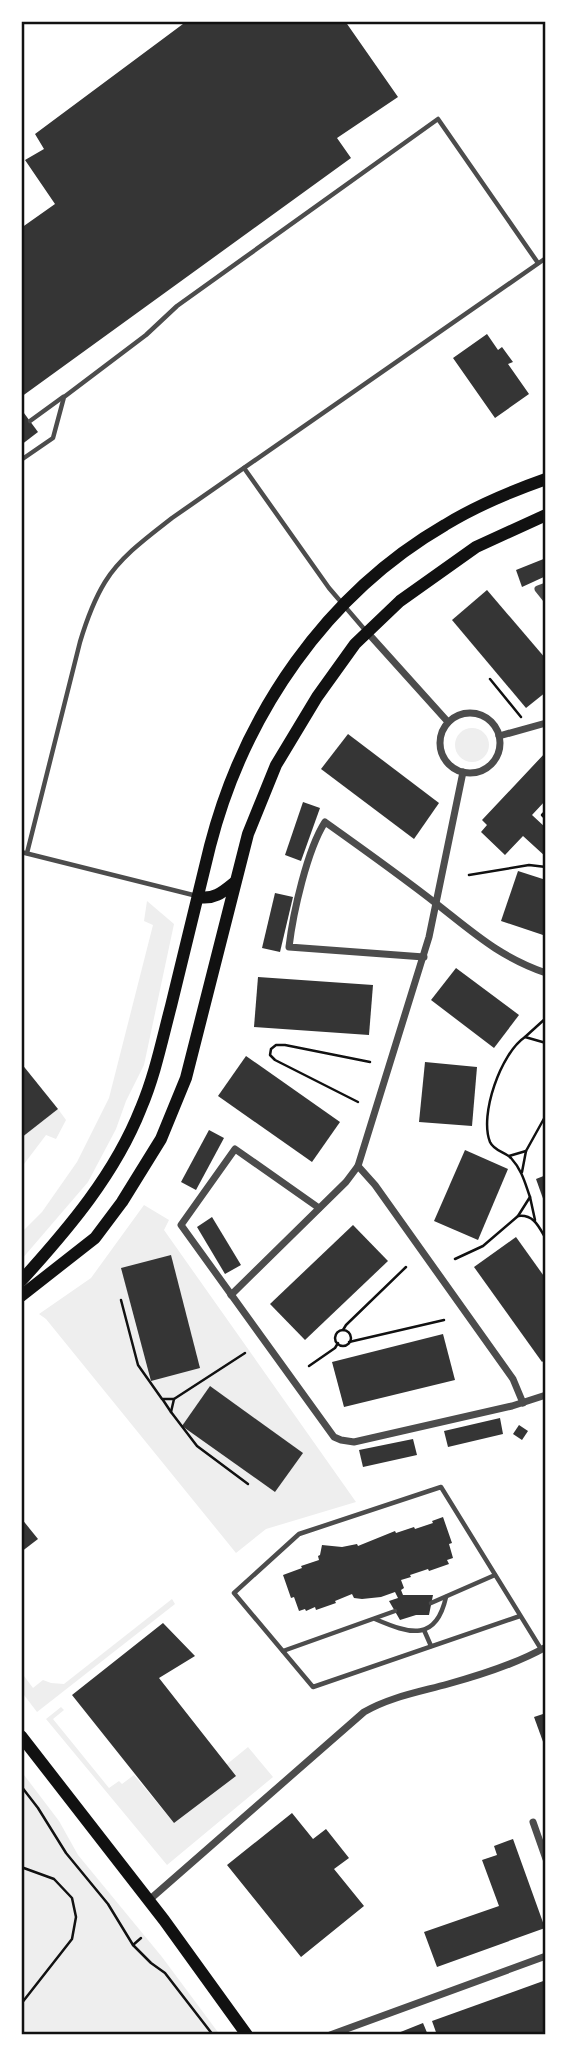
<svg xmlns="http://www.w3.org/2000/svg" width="567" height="2056" font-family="'Titillium Web',sans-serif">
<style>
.green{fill:#eee}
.building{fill:#353535}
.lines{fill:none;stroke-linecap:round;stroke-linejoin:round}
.path{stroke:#111;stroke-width:2.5}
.service{stroke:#4c4c4c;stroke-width:4.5}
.minor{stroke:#4c4c4c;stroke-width:7}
.secondary{stroke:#111;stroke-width:12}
.neatline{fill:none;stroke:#111;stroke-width:2.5}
</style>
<rect width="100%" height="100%" fill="#fff"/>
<!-- green -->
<g class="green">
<circle cx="472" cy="745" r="17"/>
<path d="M147,901L174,924L144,1065L126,1101L116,1129L88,1182L21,1260V1233L42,1212L77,1162L109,1098L153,925L144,921Z"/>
<path d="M58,1109L66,1120L56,1139L46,1135L21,1168V1138Z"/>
<path d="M144,1205L169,1220L164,1230L356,1502L266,1529L236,1553L46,1319L39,1314L91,1278Z"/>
<path d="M172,1599L175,1604L37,1712L21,1691V1672L33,1688L43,1680L51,1683L64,1684Z"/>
<path d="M61,1707L64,1710L53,1719L109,1788L119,1781L122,1784L134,1775L174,1823L226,1765L248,1747L273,1777L167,1865L46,1719Z"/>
<path d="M21,1771L59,1821L78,1855L162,1957L220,2035H21Z"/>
</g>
<!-- building -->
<g class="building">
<path d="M187,21H345L398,97L337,138L351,158L21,397V228L55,204L25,160L44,149L35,134Z"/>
<path d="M487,334L498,350L502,347L513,362L508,364L529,394L495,418L453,358Z"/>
<path d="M21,409L38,432L21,445Z"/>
<path d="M546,558V576L522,587L516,570Z"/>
<path d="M487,590L546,659V692L526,708L452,620Z"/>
<path d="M348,734L439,803L414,839L321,769Z"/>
<path d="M546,752V800L532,815L546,828V857L523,836L505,855L481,832L487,825L482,820Z"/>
<path d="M303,802L320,808L301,861L285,855Z"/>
<path d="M518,871L546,880V936L501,921Z"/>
<path d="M275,893L293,897L280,952L262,948Z"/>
<path d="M456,968L519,1015L494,1048L431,1000Z"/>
<path d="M258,977L373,985L369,1035L254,1027Z"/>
<path d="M246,1056L340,1122L312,1162L218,1096Z"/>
<path d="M425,1062L477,1067L472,1126L419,1122Z"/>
<path d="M21,1063L58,1109L21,1138Z"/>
<path d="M209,1130L224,1138L196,1190L181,1182Z"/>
<path d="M465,1150L508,1169L478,1240L434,1221Z"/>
<path d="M546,1175V1207L536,1179Z"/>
<path d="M212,1217L241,1265L225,1274L197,1227Z"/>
<path d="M353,1225L388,1261L305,1340L270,1304Z"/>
<path d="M516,1237L546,1279V1359L542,1362L474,1267Z"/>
<path d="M171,1255L200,1368L151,1381L121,1268Z"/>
<path d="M443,1334L455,1380L344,1407L332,1362Z"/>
<path d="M210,1386L303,1453L275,1492L182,1426Z"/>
<path d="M500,1418L503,1434L448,1447L444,1431Z"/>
<path d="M519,1425L528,1431L522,1440L513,1434Z"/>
<path d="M413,1439L417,1455L363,1467L359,1450Z"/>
<path d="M443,1517L452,1543L449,1544L453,1558L447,1560L449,1564L429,1571L428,1569L410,1575L411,1577L401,1580L404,1588L401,1590L403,1595H433L429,1615H416L400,1620L389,1601L398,1598L395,1592L381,1597L362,1599L354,1598L352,1594L335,1601L336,1603L316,1610L315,1607L306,1611L305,1609L299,1611L294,1597L291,1598L283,1575L302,1568L301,1566L319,1560L318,1556L320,1555L322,1545L342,1547L357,1544L358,1546L395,1531L396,1533L414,1527L415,1529L433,1523L432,1521Z"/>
<path d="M21,1518L38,1539L21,1552Z"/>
<path d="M163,1623L195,1656L159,1678L236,1776L174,1823L72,1695Z"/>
<path d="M546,1713V1750L534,1717Z"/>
<path d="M292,1813L313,1839L326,1829L349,1858L334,1869L364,1906L301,1957L227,1865Z"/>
<path d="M513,1839L545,1928L437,1967L424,1932L499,1906L482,1860L497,1855L494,1846Z"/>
<path d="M546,1980V2034L437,2035L432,2021Z"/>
<path d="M423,2023L428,2035H393Z"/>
</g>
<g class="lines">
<!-- path -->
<g class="path">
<path d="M490,679L521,717"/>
<path d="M546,811L542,815L546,819"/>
<path d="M469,875L529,865L546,867"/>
<path d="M525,1037L546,1018"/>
<path d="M358,1102L275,1060L270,1055L271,1049L276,1045H285L370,1062"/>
<path d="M509,1156L526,1151"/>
<path d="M522,1172L526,1151L546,1115"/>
<path d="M530,1197C525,1183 522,1170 511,1158C505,1152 494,1151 490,1142C479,1115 501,1053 525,1037L546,1043"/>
<path d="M518,1216L530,1197L535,1220"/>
<path d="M455,1259L483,1246L518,1216C534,1214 539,1227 546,1239"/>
<path d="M121,1300L138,1365L162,1399H174"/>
<path d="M343,1330L346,1325L406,1267"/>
<circle cx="343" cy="1338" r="8"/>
<path d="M349,1342L444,1320"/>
<path d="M245,1353L174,1399L171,1412L197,1446L248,1484"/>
<path d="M309,1366L335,1348L338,1343"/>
<path d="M163,1400L171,1412"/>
<path d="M21,1786L38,1808L66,1853L108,1904L133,1945L151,1963L165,1973L213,2035"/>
<path d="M21,1867L54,1879L72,1898L76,1917L72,1939L21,2004"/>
<path d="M133,1945L141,1938"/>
</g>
<!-- service -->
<g class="service">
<path d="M30,421L63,397"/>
<path d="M21,460L53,438L64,397L146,335L177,306L438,119L538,263"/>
<path d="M244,468L329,588L365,630"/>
<path d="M21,852L197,896"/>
<path d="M27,853L80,642C86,622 94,600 105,582C121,556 149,536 172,518L546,258"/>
<path d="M431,1603L495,1575"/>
<path d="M520,1616L313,1687L234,1593L299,1534L441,1487L541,1649"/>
<path d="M375,1619C410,1634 436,1642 446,1597"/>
<path d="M424,1630L431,1646"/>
<path d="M283,1651L395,1611"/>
</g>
<!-- minor -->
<g class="minor">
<path d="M546,586L538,589L546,599"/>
<path d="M367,632L448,722"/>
<circle cx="470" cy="743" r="30"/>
<path d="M499,736L546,723"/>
<path d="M424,957L289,947C293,913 307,850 325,822C363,849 401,876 438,905C475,934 500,957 546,973"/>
<path d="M358,1166L375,1185L513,1379L523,1403"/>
<path d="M319,1208L235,1149L181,1225L334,1437L341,1440L354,1442L512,1406L546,1395"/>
<path d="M231,1295L346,1182L358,1166L429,937L463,772"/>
<path d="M533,1822L546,1859"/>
<path d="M148,1901L364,1712C390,1697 419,1692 448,1684C481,1675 516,1664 546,1647"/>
<path d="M330,2035L546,1956"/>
</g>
<!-- secondary -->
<g class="secondary">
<path d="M198,897C214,900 223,892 234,883"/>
<path d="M21,1281C69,1228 115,1174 141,1108C155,1075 162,1040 171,1006C184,953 197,899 210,846C244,714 326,594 445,525C476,506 512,491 546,479"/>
<path d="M21,1296L95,1238L122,1202L161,1139L186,1078L248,834L276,765L317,697L355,644L400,601L476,547L546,515"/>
<path d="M21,1736L164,1920L247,2035"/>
</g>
</g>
<!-- border -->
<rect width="567" height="2056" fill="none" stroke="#ffffff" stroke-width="46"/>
<rect x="23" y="23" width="521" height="2010" class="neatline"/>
</svg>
